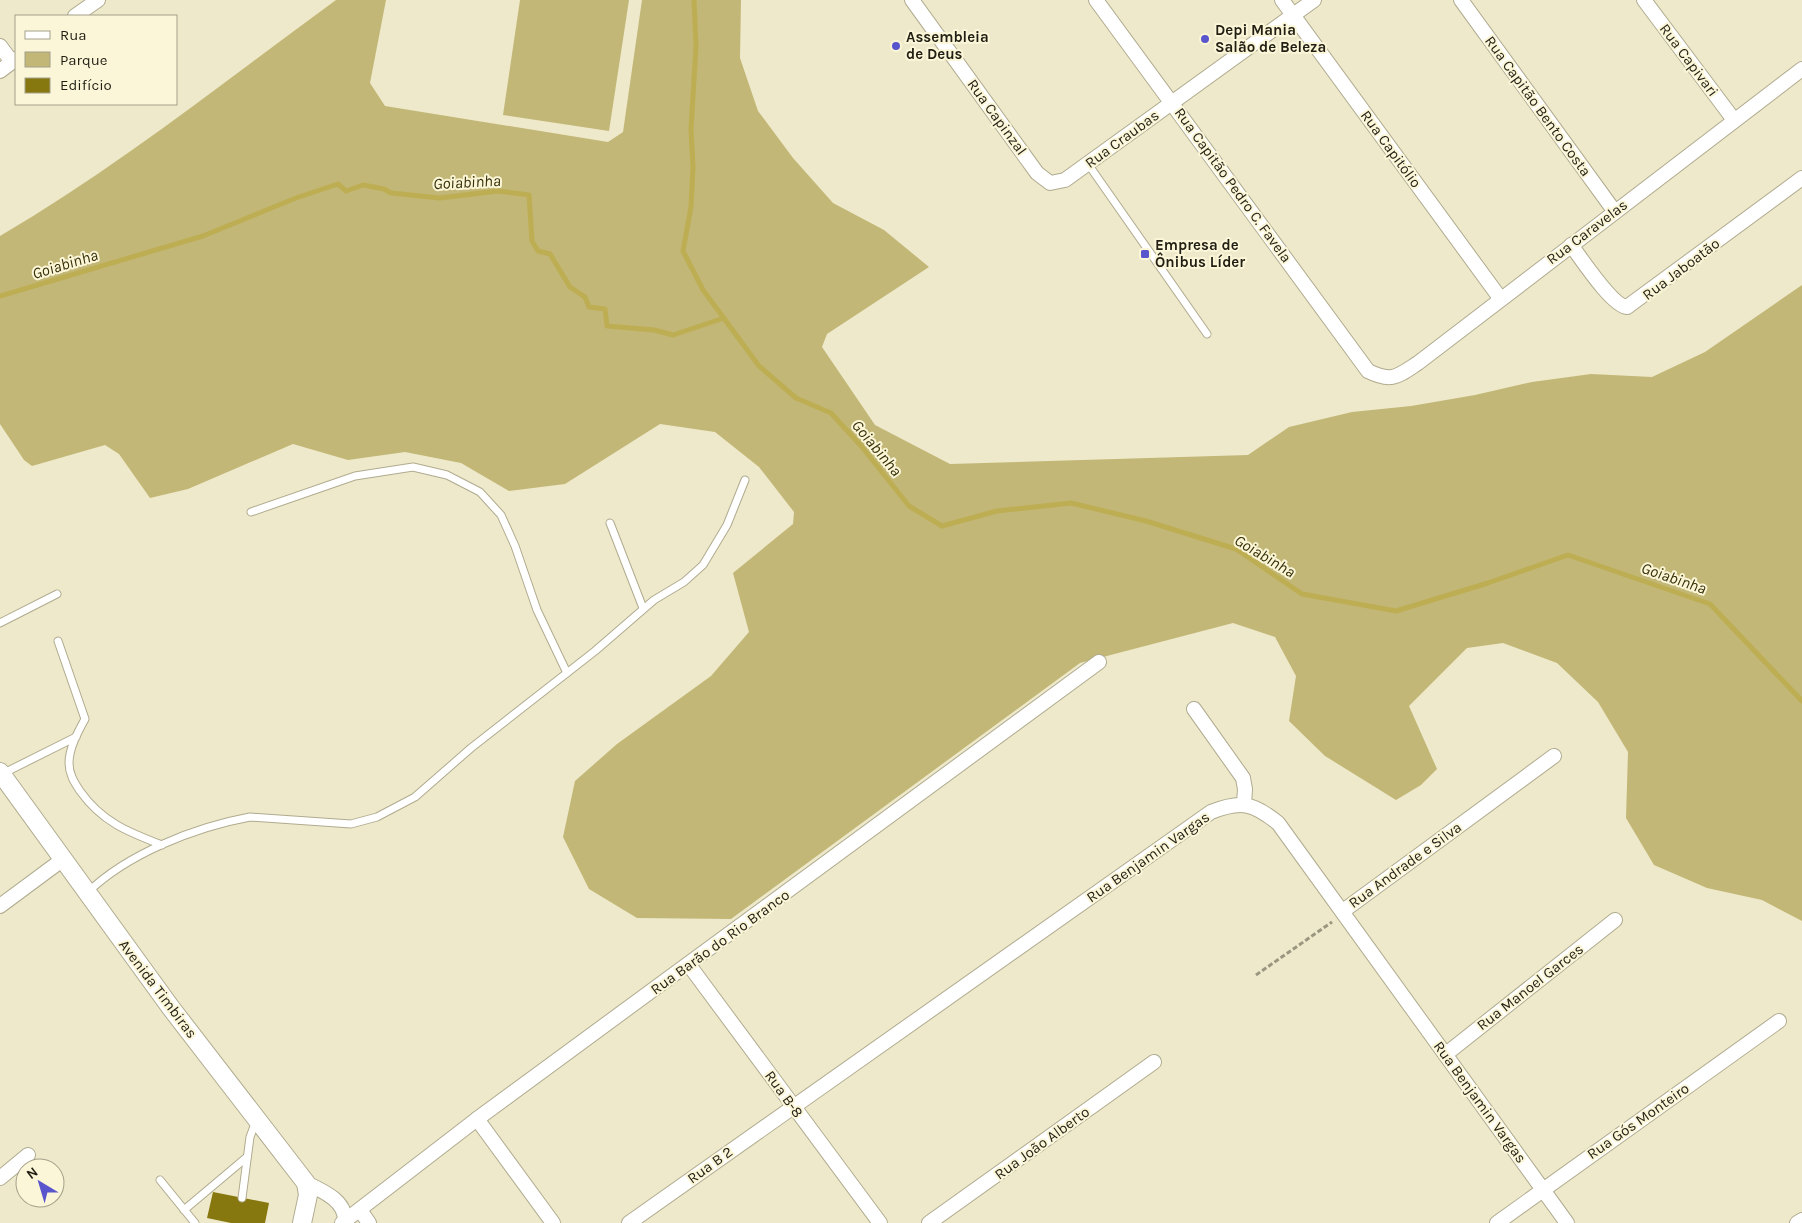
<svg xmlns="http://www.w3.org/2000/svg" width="1802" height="1223" font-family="Karla,sans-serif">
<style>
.green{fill:#c2b776}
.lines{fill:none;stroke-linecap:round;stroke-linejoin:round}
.stream{stroke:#beae53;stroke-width:5}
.building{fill:#86770e}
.service-casing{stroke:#b0ab8f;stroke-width:9}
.minor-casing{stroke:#b0ab8f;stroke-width:16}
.tertiary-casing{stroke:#b0ab8f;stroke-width:20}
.path{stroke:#9a9680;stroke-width:3;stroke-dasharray:5 2.5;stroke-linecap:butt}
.service{stroke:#fff;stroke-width:7}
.minor{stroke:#fff;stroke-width:14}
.tertiary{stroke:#fff;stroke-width:18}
.poi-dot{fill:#5956cd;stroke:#fbf6d8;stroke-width:2}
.labels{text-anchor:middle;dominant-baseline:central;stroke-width:4;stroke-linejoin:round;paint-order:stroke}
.poi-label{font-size:15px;font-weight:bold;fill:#211f14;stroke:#fbf6d8;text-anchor:start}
.street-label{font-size:15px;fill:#211f14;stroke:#fbf6d8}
.water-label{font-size:16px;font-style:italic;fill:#383108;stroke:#fbf6d8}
</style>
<rect width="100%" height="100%" fill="#eee9cb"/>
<!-- green -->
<g class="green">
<path d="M336,0H386L370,83L385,106L608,142L623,132L642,0H741L740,58L758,111L793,158L833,203L884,230L929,267L827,334L822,347L875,425L950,464L1248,455L1289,427L1352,412L1411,406L1475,395L1532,382L1591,374L1652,377L1705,352L1802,285V921L1762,900L1707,888L1654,865L1626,818L1628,752L1598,702L1557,663L1503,643L1467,648L1409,706L1437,769L1421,785L1396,800L1325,756L1289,721L1296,676L1275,637L1233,623L1080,663L731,919L637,918L589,889L563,837L575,781L617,744L711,676L749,632L733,573L793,524L794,512L759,467L715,432L660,424L565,484L509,491L461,463L405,452L348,460L293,444L188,489L150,498L119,454L105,445L32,466L24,460L0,424V236C118,167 226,80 336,0Z"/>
<path d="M520,0H629L609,131L503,115Z"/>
</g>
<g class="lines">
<!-- stream -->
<g class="stream">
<path d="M694,0L696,47L691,129L693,167L691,207L683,251L703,290L759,366L796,398L831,413L862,447L909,506L942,526L997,511L1071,503L1146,521L1236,549L1302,594L1396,611L1488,583L1568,555L1710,604L1802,701"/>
<path d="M0,296L203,236L296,198L338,184L346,191L363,185L384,189L391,193L440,198L498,191L529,195L532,241L538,251L550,254L570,287L585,297L589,307L605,309L607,326L654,330L673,335L724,318"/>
</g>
</g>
<!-- building -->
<path class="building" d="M213,1192L269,1203L265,1223H231L207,1218Z"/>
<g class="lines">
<defs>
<g id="service">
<path d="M1088,164L1207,334"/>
<path d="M251,512L355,476L413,467L447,475L480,492L501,515L515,546L537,610L567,673"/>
<path d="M610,523L643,608"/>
<path d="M0,623L57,594"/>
<path d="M58,641L85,719C78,732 69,748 69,763C69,774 74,782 80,791C102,822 128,832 162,845"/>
<path d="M2,774L76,737"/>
<path d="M87,893C127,854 195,827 250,817L351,824L377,817L415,797L471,748L595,651L654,600L684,582L703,565L727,525L745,480"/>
<path d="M160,1180L195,1223"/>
<path d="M242,1198L250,1137L256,1121"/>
<path d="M184,1210L247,1157"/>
</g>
<g id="minor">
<path d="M912,0L1037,173L1050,183L1065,180L1314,0"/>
<path d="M1096,0L1368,371C1392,383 1398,376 1418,363L1802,69"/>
<path d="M1282,0L1500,298"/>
<path d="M1461,0L1615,212"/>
<path d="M1644,0L1734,120"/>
<path d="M75,16L98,0"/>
<path d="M0,46L12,62"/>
<path d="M0,71L16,59"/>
<path d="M1571,245C1581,258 1612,306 1627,307L1802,178"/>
<path d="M1194,709L1243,778L1245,789L1244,804"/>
<path d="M0,906L62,860"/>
<path d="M1343,911L1554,756"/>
<path d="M689,965L880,1223"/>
<path d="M1446,1054L1615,920"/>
<path d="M477,1119L553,1223"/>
<path d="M0,1178L28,1155"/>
<path d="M306,1183C323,1191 347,1201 345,1223"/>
<path d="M360,1210L369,1223"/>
<path d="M342,1223L477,1119L1099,662"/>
<path d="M629,1223L1211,812C1241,800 1253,803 1278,823L1567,1223"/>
<path d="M929,1223L1154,1062"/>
<path d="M1497,1223L1779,1021"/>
<path d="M1797,1223L1802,1220"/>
</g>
<path id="tertiary" d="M0,772L171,1008L306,1183L308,1195L302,1223"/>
</defs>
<!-- service casing -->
<use href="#service" class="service-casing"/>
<!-- minor casing -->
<use href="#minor" class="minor-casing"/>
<!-- tertiary casing -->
<use href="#tertiary" class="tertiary-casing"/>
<!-- path -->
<path class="path" d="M1256,975L1332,922"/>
<!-- service -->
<use href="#service" class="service"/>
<!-- minor -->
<use href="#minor" class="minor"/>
<!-- tertiary -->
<use href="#tertiary" class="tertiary"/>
</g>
<!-- markers -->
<g class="poi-dot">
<circle cx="1205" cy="39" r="5"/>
<circle cx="896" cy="46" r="5"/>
<rect x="1140" y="249" width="10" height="10" rx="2.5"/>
</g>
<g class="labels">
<!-- poi labels -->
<g class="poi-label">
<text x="1215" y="30">Depi Mania<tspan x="1215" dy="17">Salão de Beleza</tspan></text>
<text x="906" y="37">Assembleia<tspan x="906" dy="17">de Deus</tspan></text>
<text x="1155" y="245">Empresa de<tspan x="1155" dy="17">Ônibus Líder</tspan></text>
</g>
<!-- street labels -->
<g class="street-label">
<text transform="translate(1689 60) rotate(53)">Rua Capivari</text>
<text transform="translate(1538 106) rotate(54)">Rua Capitão Bento Costa</text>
<text transform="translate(997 117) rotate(54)">Rua Capinzal</text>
<text transform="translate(1122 139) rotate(-36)">Rua Craubas</text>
<text transform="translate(1391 149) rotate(54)">Rua Capitólio</text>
<text transform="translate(1233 185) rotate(54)">Rua Capitão Pedro C. Favela</text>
<text transform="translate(1587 232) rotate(-37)">Rua Caravelas</text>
<text transform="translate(1681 269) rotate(-37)">Rua Jaboatão</text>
<text transform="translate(1148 857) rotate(-35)">Rua Benjamin Vargas</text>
<text transform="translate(1405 865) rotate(-36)">Rua Andrade e Silva</text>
<text transform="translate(720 942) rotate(-36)">Rua Barão do Rio Branco</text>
<text transform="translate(1530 987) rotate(-38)">Rua Manoel Garces</text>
<text transform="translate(158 989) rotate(53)">Avenida Timbiras</text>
<text transform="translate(784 1094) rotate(54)">Rua B-8</text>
<text transform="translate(1480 1102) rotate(54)">Rua Benjamin Vargas</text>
<text transform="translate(1638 1121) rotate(-35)">Rua Gós Monteiro</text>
<text transform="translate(1042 1143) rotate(-36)">Rua João Alberto</text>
<text transform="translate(710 1165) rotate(-36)">Rua B 2</text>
</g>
<!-- water labels -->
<g class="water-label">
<text transform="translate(467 182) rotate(-3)">Goiabinha</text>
<text transform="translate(65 264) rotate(-17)">Goiabinha</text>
<text transform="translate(877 448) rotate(50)">Goiabinha</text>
<text transform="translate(1265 556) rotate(31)">Goiabinha</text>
<text transform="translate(1674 578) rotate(19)">Goiabinha</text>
</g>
</g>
<!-- legend -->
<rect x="15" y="15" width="162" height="90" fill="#fbf6d8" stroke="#a4a08a"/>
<rect x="25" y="31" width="25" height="8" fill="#ffffff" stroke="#a4a08a"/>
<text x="60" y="40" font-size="15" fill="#211f14">Rua</text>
<rect x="25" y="52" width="25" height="15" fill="#c2b776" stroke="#a4a08a"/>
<text x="60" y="65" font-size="15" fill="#211f14">Parque</text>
<rect x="25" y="78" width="25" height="15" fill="#86770e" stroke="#a4a08a"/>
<text x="60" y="90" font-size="15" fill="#211f14">Edifício</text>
<!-- north arrow -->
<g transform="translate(40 1183) rotate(322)"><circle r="24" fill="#fbf6d8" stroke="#a4a08a"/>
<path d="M0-4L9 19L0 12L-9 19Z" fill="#5956cd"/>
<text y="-8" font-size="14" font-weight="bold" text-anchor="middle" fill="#211f14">N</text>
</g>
</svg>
